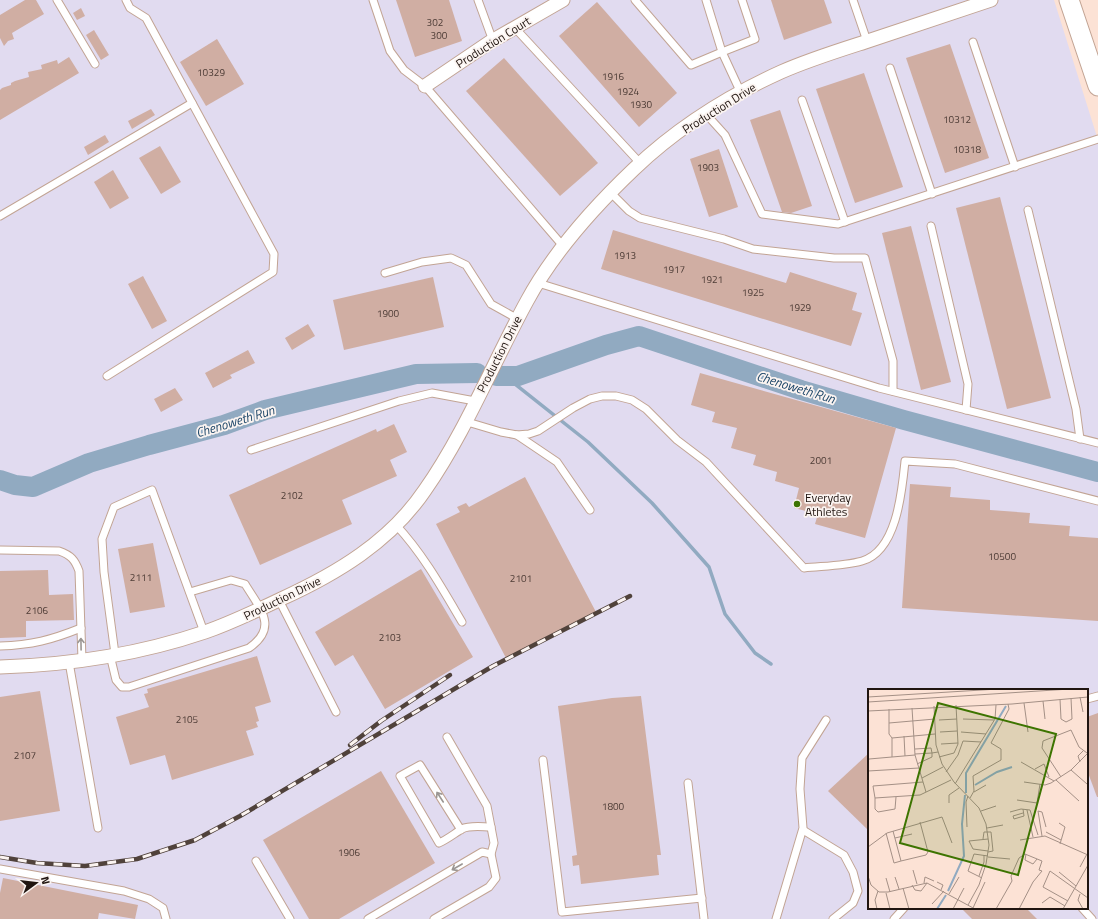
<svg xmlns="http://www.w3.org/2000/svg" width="1098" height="919" font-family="'Titillium Web',sans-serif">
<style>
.industrial{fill:#e1dbf0;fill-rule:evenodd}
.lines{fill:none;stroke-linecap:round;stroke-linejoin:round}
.stream{stroke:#91aac1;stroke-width:3.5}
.river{stroke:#91aac1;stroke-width:20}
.building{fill:#d0aea3}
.lane-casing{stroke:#c2a494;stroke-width:9}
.street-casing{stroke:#c2a494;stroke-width:15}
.secondary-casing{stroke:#c2a494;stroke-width:21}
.lane{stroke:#fff;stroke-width:7}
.street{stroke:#fff;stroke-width:13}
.secondary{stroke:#fff;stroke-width:19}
.rail-casing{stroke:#50423b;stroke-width:4.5}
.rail{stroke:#fbf4f1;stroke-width:3;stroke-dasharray:9;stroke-linecap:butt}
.oneway{stroke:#9b9693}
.poi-dot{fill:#3d7401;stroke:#fbf4f1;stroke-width:1.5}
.labels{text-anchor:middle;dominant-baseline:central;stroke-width:3.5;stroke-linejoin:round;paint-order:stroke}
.number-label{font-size:10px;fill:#4c3b35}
.street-label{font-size:12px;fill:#201510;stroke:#fbf4f1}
.poi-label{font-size:12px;fill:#201510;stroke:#fbf4f1;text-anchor:start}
.water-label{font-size:13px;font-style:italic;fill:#1e4769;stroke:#fbf4f1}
.inset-river{fill:none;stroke:#91aac1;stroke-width:2}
.inset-road{fill:none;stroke:#a49086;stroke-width:1}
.view{fill:#3d7401;fill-opacity:0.15;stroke:#3d7401;stroke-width:2}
.inset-edge{fill:none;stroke:#201510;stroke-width:2}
</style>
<rect width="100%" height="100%" fill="#fce2d5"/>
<!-- industrial -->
<path class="industrial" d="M0,0H1054L1098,140V919H0ZM869,690H1087V908H869Z"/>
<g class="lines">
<!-- stream -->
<path class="stream" d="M506,377L588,442L652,503L709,567L725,614L755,653L771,664"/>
<!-- river -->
<g class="river">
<path d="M496,376H518L606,345L639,336L801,390L904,420L1098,472"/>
<path d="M0,480L15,485L33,487L89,463L149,445L224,425L265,410L416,374L477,373"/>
</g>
</g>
<!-- building -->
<g class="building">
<path d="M25,0H36L44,14L12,33L14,39L8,41L4,46L0,38V15Z"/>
<path d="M396,0H449L462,41L415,57Z"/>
<path d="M771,0H824L832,23L784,40Z"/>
<path d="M597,2L677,93L639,127L559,36Z"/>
<path d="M81,8L85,16L77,20L73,13Z"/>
<path d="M94,30L109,55L101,60L86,35Z"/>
<path d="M217,39L244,84L206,106L180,62Z"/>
<path d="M950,44L989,158L945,173L906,58Z"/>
<path d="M69,57L79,73L0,120V90L2,88L11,85V83L15,81L29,77L28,72L42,69L41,65L57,60L58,64Z"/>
<path d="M504,58L598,163L560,196L466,91Z"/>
<path d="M864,73L903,187L855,203L816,89Z"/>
<path d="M151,109L155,115L132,129L128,121Z"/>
<path d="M780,110L812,206L791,213L782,212L750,120Z"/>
<path d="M105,135L109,142L88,155L84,147Z"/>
<path d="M160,146L181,182L161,194L139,158Z"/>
<path d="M719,149L738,207L709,217L690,159Z"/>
<path d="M113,170L129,198L110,209L94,182Z"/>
<path d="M1000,197L1051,398L1007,409L956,208Z"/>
<path d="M911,226L951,382L921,390L882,233Z"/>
<path d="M613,230L786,283L790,272L857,293L852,310L862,313L851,346L601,269Z"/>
<path d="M143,276L167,321L152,329L128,284Z"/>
<path d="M433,277L444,327L344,350L333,300Z"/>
<path d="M308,324L315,336L292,350L285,338Z"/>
<path d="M248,350L255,363L230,375L232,378L213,388L205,373Z"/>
<path d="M700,373L896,428L865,538L815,524L818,514L794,508L799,488L775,481L777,472L753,465L756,455L731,448L737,428L712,422L715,412L691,405Z"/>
<path d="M175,388L183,400L161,412L154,399Z"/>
<path d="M394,424L407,452L390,460L397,476L342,500L352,524L260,565L229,495L376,429L377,432Z"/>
<path d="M525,477L596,612L506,658L436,524L460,512L457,507L466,503L469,507Z"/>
<path d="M910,484L951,487L950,497L990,500V510L1030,513L1029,523L1070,526L1069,536L1098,538V621L902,608Z"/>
<path d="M153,543L165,607L130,613L118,549Z"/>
<path d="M421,569L473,657L385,709L353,655L335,666L315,632Z"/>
<path d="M48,570L49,595L73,594L74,620L26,621V637L0,638V571Z"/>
<path d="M257,656L271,702L255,707L259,721L256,722L258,727L246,731L254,755L172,780L165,755L130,765L116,717L149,707L144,694L148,693L147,689Z"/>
<path d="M40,691L60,811L0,821V697Z"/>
<path d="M641,696L661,855H657L659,875L581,884L579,865L573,866L572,856L577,855L558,706L612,698Z"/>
<path d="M1098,713V797H1097L1087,770V717Z"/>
<path d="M869,753V831L828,791Z"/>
<path d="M381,771L435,863L339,919H309L263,840Z"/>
<path d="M3,878L138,905L135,919L99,913L98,919H0V893Z"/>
<path d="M961,908H1026L1037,919H972Z"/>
</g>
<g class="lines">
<defs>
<g id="lane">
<path d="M57,0L95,64"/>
<path d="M373,0L390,51L404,70L425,86L563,246"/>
<path d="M478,0L493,41"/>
<path d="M635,0L691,65L722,52L706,0"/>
<path d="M853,0L867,41"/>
<path d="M515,28L640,163"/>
<path d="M973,42L1015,167"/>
<path d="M890,68L932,194"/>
<path d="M741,93L722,52L755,39L742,0"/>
<path d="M802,100L845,222"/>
<path d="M706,114L725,135L762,214L838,224L1098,139"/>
<path d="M610,192L629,211L640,218L724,239L753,249L834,258H865L893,361V391"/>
<path d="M1028,210L1076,409L1080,439"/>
<path d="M0,216L192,103"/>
<path d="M931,226L968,384L966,410"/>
<path d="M385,273L422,262L451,258L466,265L491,304L518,319"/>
<path d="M538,283L879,388L1098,443"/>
<path d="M107,376L273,272L274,254L146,18L130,8L126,0"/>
<path d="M464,421L501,432L517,435L529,434L538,431L573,408L590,399L602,396H616L632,400L646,409L677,440L706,462L804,568C823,566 844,566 862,561C897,551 902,491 905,461L955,464L1098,501"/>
<path d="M517,435L557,462L590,510"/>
<path d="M251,450L399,401L432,393L475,401"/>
<path d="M396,525C423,554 442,588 462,622"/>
<path d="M0,550L59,551C71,555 75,560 79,571L82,660"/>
<path d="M279,600L336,712"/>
<path d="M0,646C32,645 51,640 81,628"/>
<path d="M115,654L104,572L102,539L114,507L152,490L204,632"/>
<path d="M110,655L116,680L122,687H129L249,648C279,627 260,609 245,584L231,580L190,592"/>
<path d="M69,662L98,828"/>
<path d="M1087,699L1098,696"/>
<path d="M543,760L562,912L702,898"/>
<path d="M688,783L704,919"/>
<path d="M461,830L420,765L400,776L439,843C448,839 455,833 462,829C470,825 482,827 491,827"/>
<path d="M803,830L844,855L853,872L858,891L853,903L833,919"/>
<path d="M256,861L290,919"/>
<path d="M0,869L124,891L149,899L163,908L166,919"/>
<path d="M1082,908L1092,919"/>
<path d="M368,919L482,852L491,854"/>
<path d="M434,919L489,887L496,878L491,854L494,843L487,806L447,737"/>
<path d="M776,919L803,828L800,789L802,758L826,720"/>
<path d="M894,919L904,908"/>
</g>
<g id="street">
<path d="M425,86L490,42L563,0"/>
<path d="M0,667C69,665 140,654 205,632C231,623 256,611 281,599C336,574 390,542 425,490C465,433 493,363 527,301C554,251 593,208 634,169C676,129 728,96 781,72C808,60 837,51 865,42C907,28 949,14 991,0"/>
</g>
<path id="secondary" d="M1069,0L1098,86"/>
</defs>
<!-- lane casing -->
<use href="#lane" class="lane-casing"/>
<!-- street casing -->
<use href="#street" class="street-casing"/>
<!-- secondary casing -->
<use href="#secondary" class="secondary-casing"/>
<!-- lane -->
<use href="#lane" class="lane"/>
<!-- street -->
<use href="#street" class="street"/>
<!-- secondary -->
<use href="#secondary" class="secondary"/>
<defs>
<g id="rail">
<path d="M350,745L381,721L450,675"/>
<path d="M0,857L37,863L85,866L137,859L195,840L240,816L493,666L630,596"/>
</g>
</defs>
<!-- rail casing -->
<use href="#rail" class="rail-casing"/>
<!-- rail -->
<use href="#rail" class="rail"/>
</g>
<!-- one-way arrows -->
<defs><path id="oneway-shaft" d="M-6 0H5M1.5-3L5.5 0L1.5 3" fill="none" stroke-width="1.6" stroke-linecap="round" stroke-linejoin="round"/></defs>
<g class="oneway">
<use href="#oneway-shaft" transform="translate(81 644) rotate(-91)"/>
<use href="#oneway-shaft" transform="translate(440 797) rotate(-123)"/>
<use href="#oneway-shaft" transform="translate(457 867) rotate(150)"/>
</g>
<!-- markers -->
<circle class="poi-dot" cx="797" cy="504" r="4"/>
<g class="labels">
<!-- number labels -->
<g class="number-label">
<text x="435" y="22">302</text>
<text x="439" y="35">300</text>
<text x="211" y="72">10329</text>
<text x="613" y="76">1916</text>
<text x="628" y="91">1924</text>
<text x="641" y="104">1930</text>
<text x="957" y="119">10312</text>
<text x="967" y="149">10318</text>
<text x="708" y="167">1903</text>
<text x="625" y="255">1913</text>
<text x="674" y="269">1917</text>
<text x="712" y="279">1921</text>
<text x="753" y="292">1925</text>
<text x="800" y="307">1929</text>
<text x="388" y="313">1900</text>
<text x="821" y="460">2001</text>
<text x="292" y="495">2102</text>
<text x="1002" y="556">10500</text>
<text x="141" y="577">2111</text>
<text x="521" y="578">2101</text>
<text x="37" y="610">2106</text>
<text x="390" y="637">2103</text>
<text x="187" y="719">2105</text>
<text x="25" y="755">2107</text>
<text x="613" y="806">1800</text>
<text x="349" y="852">1906</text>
</g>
<!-- street labels -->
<g class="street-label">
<text transform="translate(493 42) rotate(-32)">Production Court</text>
<text transform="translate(719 108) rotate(-32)">Production Drive</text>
<text transform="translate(499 354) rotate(-63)">Production Drive</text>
<text transform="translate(282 598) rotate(-26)">Production Drive</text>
</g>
<!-- poi labels -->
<g class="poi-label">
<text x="805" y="497">Everyday<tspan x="805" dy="14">Athletes</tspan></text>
</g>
<!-- water labels -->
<g class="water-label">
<text transform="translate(796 387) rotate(17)">Chenoweth Run</text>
<text transform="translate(235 421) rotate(-17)">Chenoweth Run</text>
</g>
</g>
<!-- overview -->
<g transform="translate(868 689)">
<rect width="220" height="220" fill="#fce2d5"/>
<path class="inset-river" d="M107,96L129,83L144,78M98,104V84L138,17M80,202L96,167L94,135L97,106M69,220L78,206"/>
<path class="inset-road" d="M0,8L130,0M212,8L215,23M192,10L193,30L198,33L204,30L203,9M175,12L177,30M0,13L202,0M156,14L160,43M66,17L68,56L74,75L86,93L111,119L118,135L121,156L118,175L111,196L100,216M44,19L47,66L58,103M21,20V45L24,49M0,22L144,15L220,8M95,30L126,31M71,31L89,30M21,34L67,30M72,43L89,42M93,43L118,45M36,47L37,67M73,55L90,54M47,60L63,59L64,64L70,63M47,65L64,64V68L49,75M24,68V49L67,45M71,68L86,64L90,55L88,16M0,72L1,70L47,66M153,73L186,92M212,73L210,67L215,62M167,80L176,75L181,88M203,81L219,95M0,82L51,79M78,83L90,66L95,52L113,53M193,88L174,59L175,52L203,41L211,58L219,64M54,89L75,78M188,91L211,112M55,93L5,97L7,109L52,106L83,91M156,93L177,96L183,94L203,81L220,64M87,95L127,30L128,16M106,103L118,96M7,109V120L10,123L27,120L28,108M102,109L106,102L105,87L133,71V60L123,54L141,20L140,15M149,111L169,114L172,95M81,114V106L91,99M159,121L165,148M113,122L128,117M142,123L153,120L162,121L170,146M155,124L145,127L146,130L156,127L155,120M191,134L197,138L192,155M99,138L98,113L100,107M119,139L135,136M25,142L33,172L58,166L60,163L52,133M178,143L193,151M18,144L26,174L33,172M174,147L170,122L174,123L178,138M27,149L44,145M115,150L116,143H123L125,162L120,163M152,151L177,147L220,166M0,158L19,144L74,128L84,154M120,162L105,160L101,152L120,150M158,165L157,171L165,175L169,170M120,168L142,170M212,178L219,165M45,181L49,195M191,183L208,197M0,187L3,196L11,203H20L59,194L107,220M111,187L116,173V166M27,188L31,200M18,189L22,203M114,189L100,182L106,165L120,167M69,193L75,196L73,201M56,194L57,188L66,192M44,196L47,201L53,202L59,194M35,199L41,220M18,204L22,220M81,205L91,188M212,205L210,211L215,220M200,212L175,198L182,182L220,209M174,214L182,208L197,217M64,215L76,202M105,219L117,193M9,220L7,211L10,202M85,220L96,199M128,220L144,192L143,187L151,169L157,165L174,172L171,181L174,182L165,193L151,220M195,220L220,176"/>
<path class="view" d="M70,14L188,45L150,186L32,154Z"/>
<rect width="220" height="220" class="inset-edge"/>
</g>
<!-- north arrow -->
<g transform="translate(36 883) rotate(75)" stroke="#fbf4f1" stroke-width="3" paint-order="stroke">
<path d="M0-3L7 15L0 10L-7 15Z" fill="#201510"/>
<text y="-6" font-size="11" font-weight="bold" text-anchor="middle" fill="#201510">N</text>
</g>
</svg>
